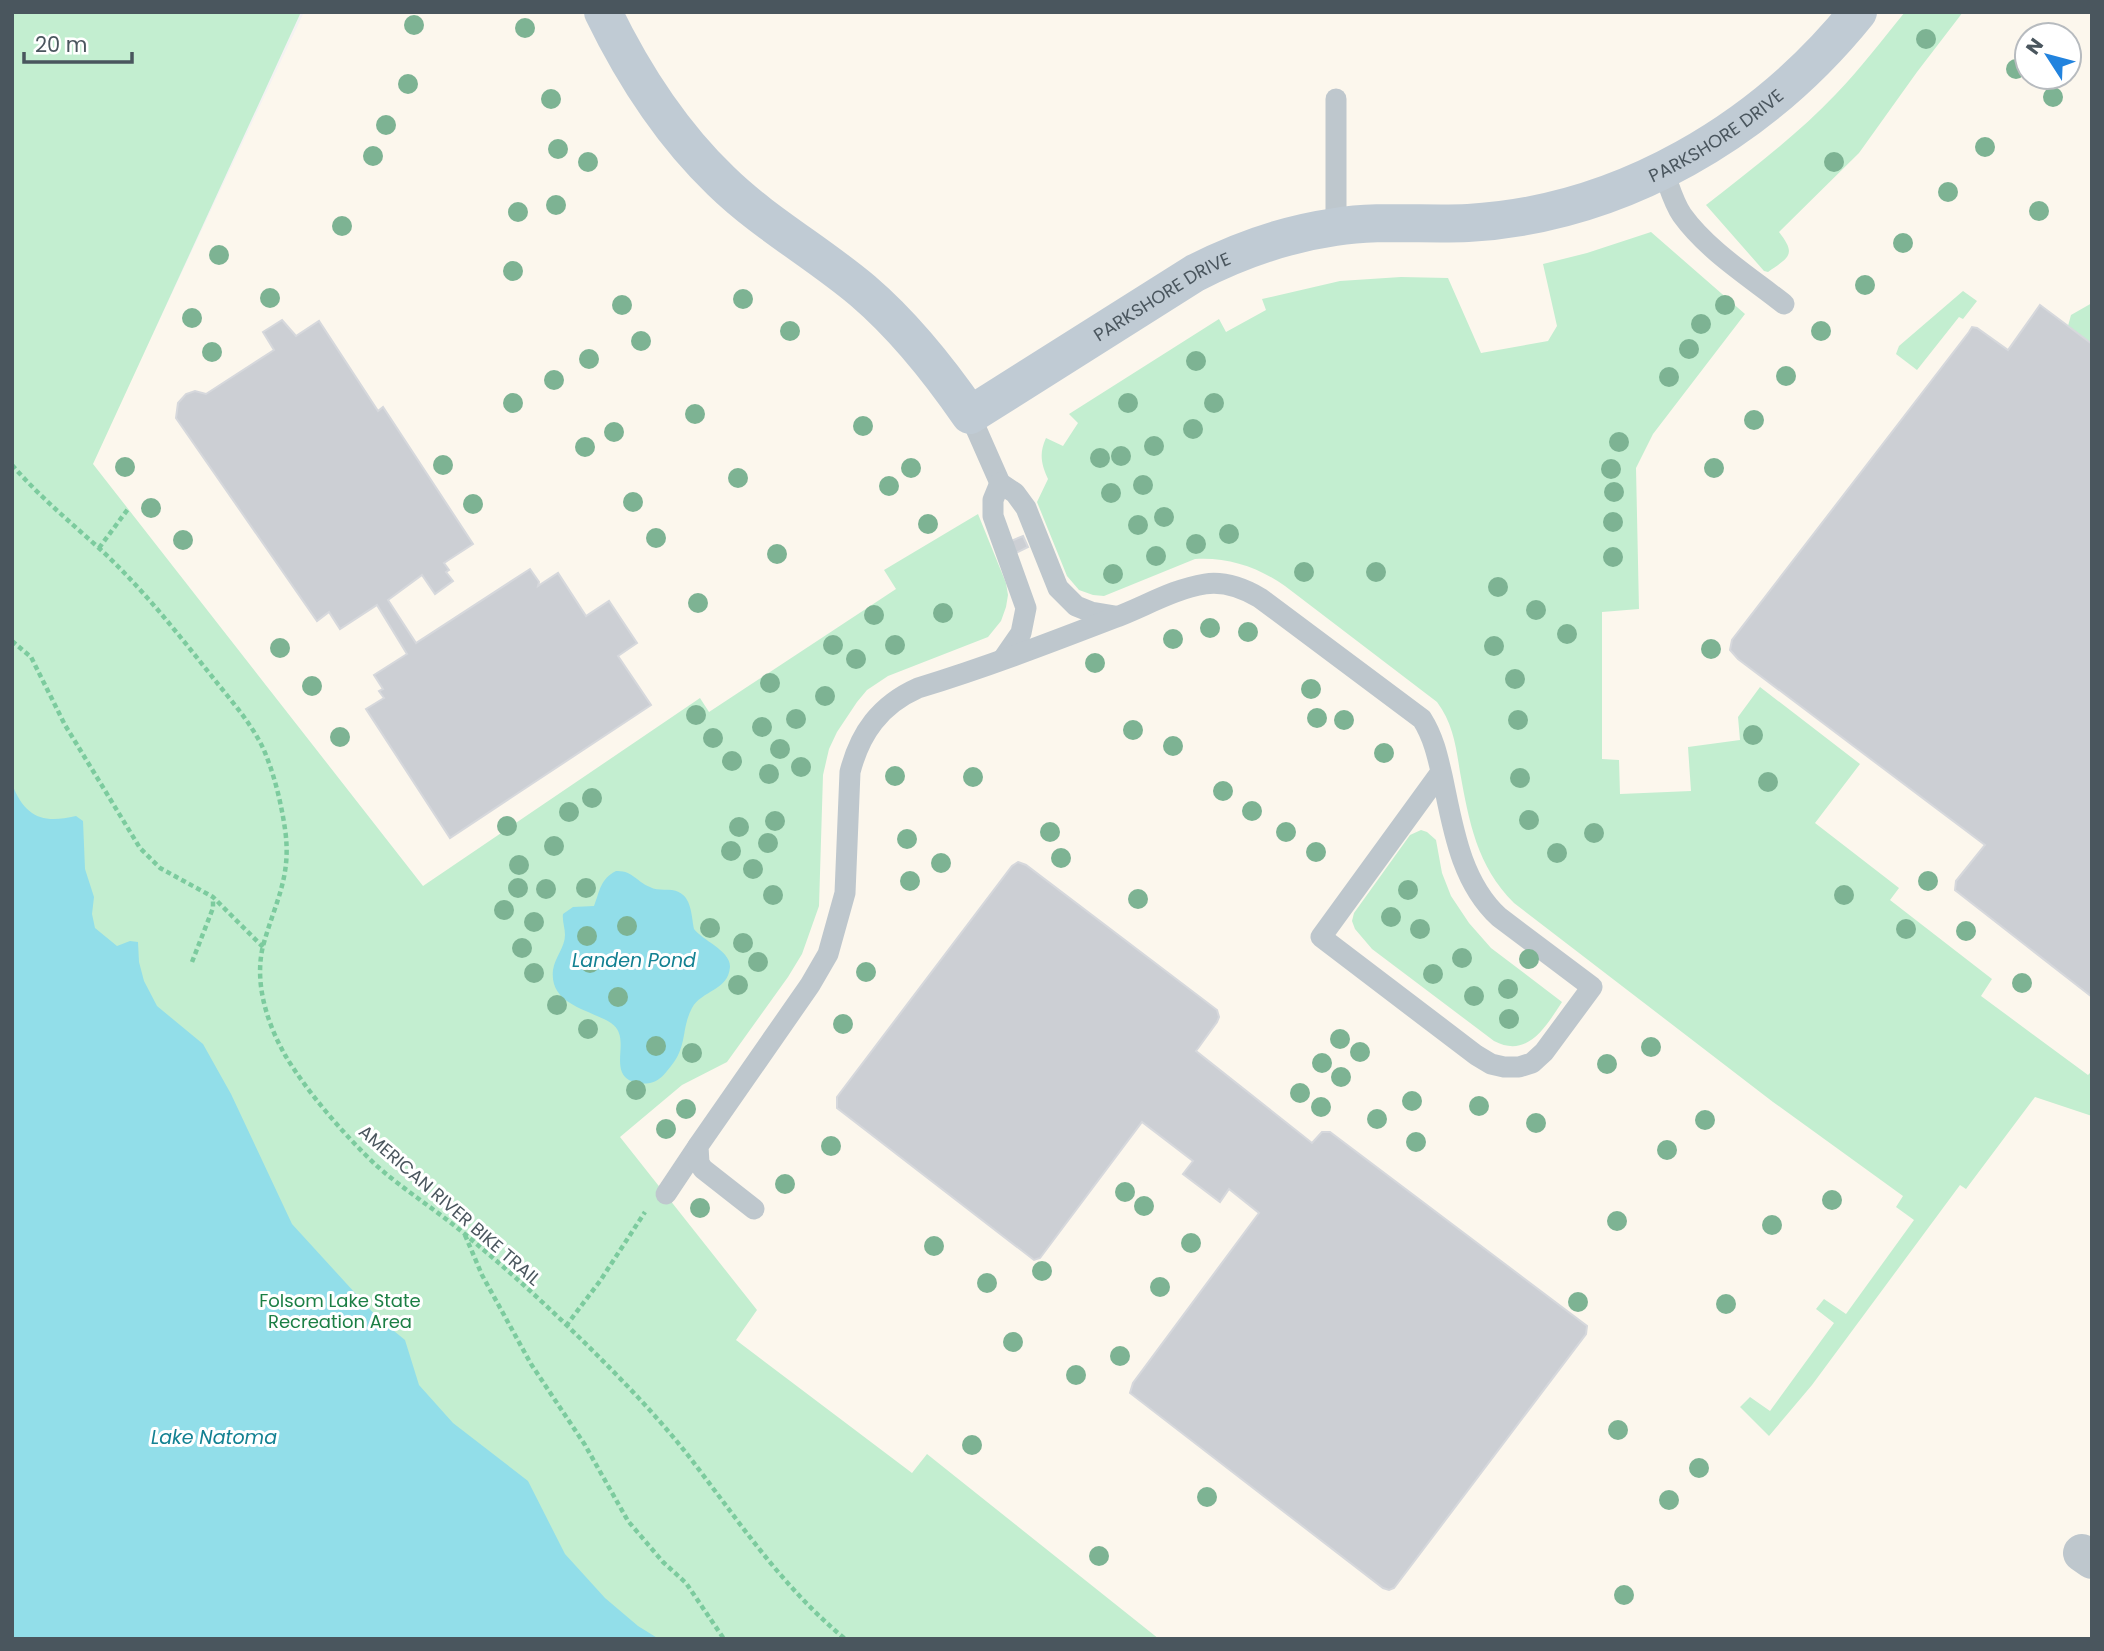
<svg xmlns="http://www.w3.org/2000/svg" width="2104" height="1651" font-family="Poppins,sans-serif">
<style>
.commercial{fill:#fcf7ed;fill-rule:evenodd}
.green{fill:#c3eed0}
.water{fill:#92dee9}
.building{fill:#cccfd4;stroke:#d6d8dc;stroke-width:2}
.lines{fill:none;stroke-linecap:round;stroke-linejoin:round}
.path{stroke:#7ccb9e;stroke-width:4.5;stroke-dasharray:5 3.5;stroke-linecap:butt}
.lane{stroke:#bec7cd;stroke-width:21}
.street{stroke:#bec7cd;stroke-width:38}
.secondary{stroke:#c0cbd4;stroke-width:38}
.tree{fill:#7db393}
.labels{text-anchor:middle;dominant-baseline:central;stroke-width:6;stroke-linejoin:round;paint-order:stroke}
.street-label{font-size:18px;fill:#4a565e;stroke:#fff}
.park-label{font-size:18px;fill:#1c7f45;stroke:#fff}
.water-label{font-size:19px;font-style:italic;fill:#138192;stroke:#fff}
</style>
<rect width="100%" height="100%" fill="#f4f2f2"/>
<!-- commercial -->
<path class="commercial" d="M304,12H2092V1639H1082L693,1332L423,886L92,464ZM2027,35H2069V77H2027Z"/>
<!-- green -->
<g class="green">
<path d="M12,12H301L93,464L423,886L700,698L709,712L896,589L884,570L978,514L1006,583L1008,595L1006,607L1001,621L988,637L888,676L867,690L857,702L837,732L829,749L823,775L819,906L802,954L788,977L727,1062L682,1085L620,1137L757,1310L736,1340L912,1473L927,1454L1159,1639H12Z"/>
<path d="M1905,12H1963L1917,72L1859,153L1779,232C1797,255 1789,257 1768,272L1764,271L1706,205C1751,170 1797,135 1836,94C1861,68 1882,40 1905,12Z"/>
<path d="M1651,232L1745,314L1653,434L1636,468L1639,609L1602,612V759L1619,760L1620,794L1691,791L1688,747L1740,740L1738,717L1760,687L1860,764L1815,823L1899,888L1890,900L1992,979L1981,996L2088,1075L2092,1071V1116L2035,1097L1966,1189L1960,1185L1812,1385L1769,1436L1740,1407L1750,1397L1770,1411L1834,1323L1816,1309L1824,1299L1846,1314L1914,1220L1896,1207L1903,1196L1773,1102L1514,903C1477,866 1469,822 1460,772C1456,747 1453,723 1437,702L1285,586C1258,567 1228,557 1195,559L1104,596L1093,595L1079,590L1067,576L1037,502L1048,479C1041,464 1039,453 1046,438L1063,446L1078,423L1069,414L1219,319L1226,332L1266,310L1262,299L1340,281L1401,277L1448,278L1481,353L1548,341L1557,326L1543,264L1587,253Z"/>
<path d="M1963,291L1977,301L1963,319L1959,317L1917,370L1896,354L1899,346Z"/>
<path d="M2092,303V344L2068,326L2071,315Z"/>
<path d="M1421,830L1427,832L1436,840L1442,873L1451,896L1469,923L1491,948L1562,1002C1546,1026 1528,1059 1494,1041L1372,949L1355,929L1352,921L1354,913L1410,835Z"/>
</g>
<!-- water -->
<g class="water">
<path d="M12,784C25,817 42,824 76,816L83,821L85,869L94,897L92,914L95,928L117,946L130,941L138,942L139,962L144,981L157,1006L203,1044L231,1094L292,1224L377,1317L405,1340L419,1385L453,1423L528,1481L565,1554L605,1598L638,1626L659,1639H12Z"/>
<path d="M616,871C632,870 637,882 650,887C656,891 664,889 672,890C692,893 691,914 694,929C702,940 731,951 730,967C728,991 702,990 692,1008C680,1031 689,1047 667,1071C662,1077 658,1081 650,1083C643,1084 636,1084 629,1080C609,1068 632,1037 611,1023C589,1009 549,1005 553,970C555,957 565,947 565,935C565,927 562,921 563,914L573,907L594,906C600,891 600,879 616,871Z"/>
</g>
<!-- building -->
<g class="building">
<path d="M2040,305L2092,344V997L1955,890L1956,881L1985,845L1738,659L1730,650L1732,640L1969,332L1972,327L1977,328L2008,350Z"/>
<path d="M282,320L296,336L319,321L378,411L383,407L473,544L444,563L449,570L446,572L453,581L435,594L422,575L388,600L416,643L530,569L539,582L538,586L558,573L586,616L609,601L637,643L618,656L651,705L450,838L366,709L384,698L379,691L383,689L374,675L407,654L377,605L340,629L329,612L317,621L176,418L178,403L186,394L195,391L206,394L274,350L263,332Z"/>
<path d="M1023,536L1028,547L1016,553L1011,541Z"/>
<path d="M1018,862L1026,865L1217,1010L1219,1017L1217,1022L1196,1051L1312,1143L1322,1132H1330L1587,1326L1586,1334L1394,1588L1389,1590L1383,1588L1130,1393L1133,1383L1259,1213L1229,1189L1220,1202L1183,1174L1193,1161L1142,1122L1040,1258L1034,1260L837,1108V1097L1012,866Z"/>
</g>
<g class="lines">
<!-- path -->
<g class="path">
<path d="M12,465C39,496 69,521 100,549C141,587 175,630 210,674C228,697 250,721 263,748C274,773 281,802 285,829C292,877 275,902 263,946C254,983 267,1023 285,1055C307,1092 346,1137 377,1166C405,1191 438,1211 467,1236C512,1273 555,1313 596,1354C631,1389 667,1427 697,1467C745,1530 784,1588 845,1639"/>
<path d="M99,548L128,509"/>
<path d="M12,641L31,657L65,725L140,848L160,868L213,897L263,947"/>
<path d="M192,962L213,908V897"/>
<path d="M465,1235L482,1275L531,1364L585,1445L628,1521L663,1562L686,1583L724,1639"/>
<path d="M566,1326L600,1281L645,1212"/>
</g>
<!-- lane -->
<g class="lane">
<path d="M1663,170C1669,185 1673,202 1682,215C1708,251 1750,277 1784,304"/>
<path d="M1336,226V99"/>
<path d="M970,415L1000,483L1015,493L1026,508L1058,588L1076,606L1091,612L1115,616"/>
<path d="M1000,483L993,500V516L1026,608L1021,633L1003,659"/>
<path d="M666,1194L698,1146"/>
<path d="M754,1209L703,1169L699,1163L698,1146L810,985L828,954L845,893L850,772C860,733 880,705 918,688C984,668 1049,643 1114,618C1144,607 1173,589 1205,584C1225,581 1243,588 1260,598L1422,719C1434,738 1438,758 1443,780C1453,828 1461,882 1499,917L1592,987L1544,1052L1532,1063L1519,1067H1504L1491,1064L1476,1055L1321,937L1441,772"/>
</g>
<!-- street -->
<path class="street" d="M2082,1553L2092,1560"/>
<!-- secondary -->
<path class="secondary" id="s1" d="M603,12C633,74 671,133 721,181C764,223 817,252 863,291C905,327 939,370 970,415L1195,273C1238,251 1286,234 1335,227C1379,220 1424,225 1468,223C1622,214 1763,130 1858,12"/>
</g>
<!-- trees -->
<g class="tree">
<circle cx="414" cy="25" r="10"/>
<circle cx="525" cy="28" r="10"/>
<circle cx="1926" cy="39" r="10"/>
<circle cx="2016" cy="69" r="10"/>
<circle cx="408" cy="84" r="10"/>
<circle cx="2053" cy="97" r="10"/>
<circle cx="551" cy="99" r="10"/>
<circle cx="386" cy="125" r="10"/>
<circle cx="1985" cy="147" r="10"/>
<circle cx="558" cy="149" r="10"/>
<circle cx="373" cy="156" r="10"/>
<circle cx="588" cy="162" r="10"/>
<circle cx="1834" cy="162" r="10"/>
<circle cx="1948" cy="192" r="10"/>
<circle cx="556" cy="205" r="10"/>
<circle cx="2039" cy="211" r="10"/>
<circle cx="518" cy="212" r="10"/>
<circle cx="342" cy="226" r="10"/>
<circle cx="1903" cy="243" r="10"/>
<circle cx="219" cy="255" r="10"/>
<circle cx="513" cy="271" r="10"/>
<circle cx="1865" cy="285" r="10"/>
<circle cx="270" cy="298" r="10"/>
<circle cx="743" cy="299" r="10"/>
<circle cx="622" cy="305" r="10"/>
<circle cx="1725" cy="305" r="10"/>
<circle cx="192" cy="318" r="10"/>
<circle cx="1701" cy="324" r="10"/>
<circle cx="790" cy="331" r="10"/>
<circle cx="1821" cy="331" r="10"/>
<circle cx="641" cy="341" r="10"/>
<circle cx="1689" cy="349" r="10"/>
<circle cx="212" cy="352" r="10"/>
<circle cx="589" cy="359" r="10"/>
<circle cx="1196" cy="361" r="10"/>
<circle cx="1786" cy="376" r="10"/>
<circle cx="1669" cy="377" r="10"/>
<circle cx="554" cy="380" r="10"/>
<circle cx="513" cy="403" r="10"/>
<circle cx="1128" cy="403" r="10"/>
<circle cx="1214" cy="403" r="10"/>
<circle cx="695" cy="414" r="10"/>
<circle cx="1754" cy="420" r="10"/>
<circle cx="863" cy="426" r="10"/>
<circle cx="1193" cy="429" r="10"/>
<circle cx="614" cy="432" r="10"/>
<circle cx="1619" cy="442" r="10"/>
<circle cx="1154" cy="446" r="10"/>
<circle cx="585" cy="447" r="10"/>
<circle cx="1121" cy="456" r="10"/>
<circle cx="1100" cy="458" r="10"/>
<circle cx="443" cy="465" r="10"/>
<circle cx="125" cy="467" r="10"/>
<circle cx="911" cy="468" r="10"/>
<circle cx="1714" cy="468" r="10"/>
<circle cx="1611" cy="469" r="10"/>
<circle cx="738" cy="478" r="10"/>
<circle cx="1143" cy="485" r="10"/>
<circle cx="889" cy="486" r="10"/>
<circle cx="1614" cy="492" r="10"/>
<circle cx="1111" cy="493" r="10"/>
<circle cx="633" cy="502" r="10"/>
<circle cx="473" cy="504" r="10"/>
<circle cx="151" cy="508" r="10"/>
<circle cx="1164" cy="517" r="10"/>
<circle cx="1613" cy="522" r="10"/>
<circle cx="928" cy="524" r="10"/>
<circle cx="1138" cy="525" r="10"/>
<circle cx="1229" cy="534" r="10"/>
<circle cx="656" cy="538" r="10"/>
<circle cx="183" cy="540" r="10"/>
<circle cx="1196" cy="544" r="10"/>
<circle cx="777" cy="554" r="10"/>
<circle cx="1156" cy="556" r="10"/>
<circle cx="1613" cy="557" r="10"/>
<circle cx="1304" cy="572" r="10"/>
<circle cx="1376" cy="572" r="10"/>
<circle cx="1113" cy="574" r="10"/>
<circle cx="1498" cy="587" r="10"/>
<circle cx="698" cy="603" r="10"/>
<circle cx="1536" cy="610" r="10"/>
<circle cx="943" cy="613" r="10"/>
<circle cx="874" cy="615" r="10"/>
<circle cx="1210" cy="628" r="10"/>
<circle cx="1248" cy="632" r="10"/>
<circle cx="1567" cy="634" r="10"/>
<circle cx="1173" cy="639" r="10"/>
<circle cx="833" cy="645" r="10"/>
<circle cx="895" cy="645" r="10"/>
<circle cx="1494" cy="646" r="10"/>
<circle cx="280" cy="648" r="10"/>
<circle cx="1711" cy="649" r="10"/>
<circle cx="856" cy="659" r="10"/>
<circle cx="1095" cy="663" r="10"/>
<circle cx="1515" cy="679" r="10"/>
<circle cx="770" cy="683" r="10"/>
<circle cx="312" cy="686" r="10"/>
<circle cx="1311" cy="689" r="10"/>
<circle cx="825" cy="696" r="10"/>
<circle cx="696" cy="715" r="10"/>
<circle cx="1317" cy="718" r="10"/>
<circle cx="796" cy="719" r="10"/>
<circle cx="1344" cy="720" r="10"/>
<circle cx="1518" cy="720" r="10"/>
<circle cx="762" cy="727" r="10"/>
<circle cx="1133" cy="730" r="10"/>
<circle cx="1753" cy="735" r="10"/>
<circle cx="340" cy="737" r="10"/>
<circle cx="713" cy="738" r="10"/>
<circle cx="1173" cy="746" r="10"/>
<circle cx="780" cy="749" r="10"/>
<circle cx="1384" cy="753" r="10"/>
<circle cx="732" cy="761" r="10"/>
<circle cx="801" cy="767" r="10"/>
<circle cx="769" cy="774" r="10"/>
<circle cx="895" cy="776" r="10"/>
<circle cx="973" cy="777" r="10"/>
<circle cx="1520" cy="778" r="10"/>
<circle cx="1768" cy="782" r="10"/>
<circle cx="1223" cy="791" r="10"/>
<circle cx="592" cy="798" r="10"/>
<circle cx="1252" cy="811" r="10"/>
<circle cx="569" cy="812" r="10"/>
<circle cx="1529" cy="820" r="10"/>
<circle cx="775" cy="821" r="10"/>
<circle cx="507" cy="826" r="10"/>
<circle cx="739" cy="827" r="10"/>
<circle cx="1050" cy="832" r="10"/>
<circle cx="1286" cy="832" r="10"/>
<circle cx="1594" cy="833" r="10"/>
<circle cx="907" cy="839" r="10"/>
<circle cx="768" cy="843" r="10"/>
<circle cx="554" cy="846" r="10"/>
<circle cx="731" cy="851" r="10"/>
<circle cx="1316" cy="852" r="10"/>
<circle cx="1557" cy="853" r="10"/>
<circle cx="1061" cy="858" r="10"/>
<circle cx="941" cy="863" r="10"/>
<circle cx="519" cy="865" r="10"/>
<circle cx="753" cy="869" r="10"/>
<circle cx="910" cy="881" r="10"/>
<circle cx="1928" cy="881" r="10"/>
<circle cx="518" cy="888" r="10"/>
<circle cx="586" cy="888" r="10"/>
<circle cx="546" cy="889" r="10"/>
<circle cx="1408" cy="890" r="10"/>
<circle cx="773" cy="895" r="10"/>
<circle cx="1844" cy="895" r="10"/>
<circle cx="1138" cy="899" r="10"/>
<circle cx="504" cy="910" r="10"/>
<circle cx="1391" cy="917" r="10"/>
<circle cx="534" cy="922" r="10"/>
<circle cx="627" cy="926" r="10"/>
<circle cx="710" cy="928" r="10"/>
<circle cx="1420" cy="929" r="10"/>
<circle cx="1906" cy="929" r="10"/>
<circle cx="1966" cy="931" r="10"/>
<circle cx="587" cy="936" r="10"/>
<circle cx="743" cy="943" r="10"/>
<circle cx="522" cy="948" r="10"/>
<circle cx="1462" cy="958" r="10"/>
<circle cx="1529" cy="959" r="10"/>
<circle cx="758" cy="962" r="10"/>
<circle cx="590" cy="963" r="10"/>
<circle cx="866" cy="972" r="10"/>
<circle cx="534" cy="973" r="10"/>
<circle cx="1433" cy="974" r="10"/>
<circle cx="2022" cy="983" r="10"/>
<circle cx="738" cy="985" r="10"/>
<circle cx="1508" cy="989" r="10"/>
<circle cx="1474" cy="996" r="10"/>
<circle cx="618" cy="997" r="10"/>
<circle cx="557" cy="1005" r="10"/>
<circle cx="1509" cy="1019" r="10"/>
<circle cx="843" cy="1024" r="10"/>
<circle cx="588" cy="1029" r="10"/>
<circle cx="1340" cy="1039" r="10"/>
<circle cx="656" cy="1046" r="10"/>
<circle cx="1651" cy="1047" r="10"/>
<circle cx="1360" cy="1052" r="10"/>
<circle cx="692" cy="1053" r="10"/>
<circle cx="1322" cy="1063" r="10"/>
<circle cx="1607" cy="1064" r="10"/>
<circle cx="1341" cy="1077" r="10"/>
<circle cx="636" cy="1090" r="10"/>
<circle cx="1300" cy="1093" r="10"/>
<circle cx="1412" cy="1101" r="10"/>
<circle cx="1479" cy="1106" r="10"/>
<circle cx="1321" cy="1107" r="10"/>
<circle cx="686" cy="1109" r="10"/>
<circle cx="1377" cy="1119" r="10"/>
<circle cx="1705" cy="1120" r="10"/>
<circle cx="1536" cy="1123" r="10"/>
<circle cx="666" cy="1129" r="10"/>
<circle cx="1416" cy="1142" r="10"/>
<circle cx="831" cy="1146" r="10"/>
<circle cx="1667" cy="1150" r="10"/>
<circle cx="785" cy="1184" r="10"/>
<circle cx="1125" cy="1192" r="10"/>
<circle cx="1832" cy="1200" r="10"/>
<circle cx="1144" cy="1206" r="10"/>
<circle cx="700" cy="1208" r="10"/>
<circle cx="1617" cy="1221" r="10"/>
<circle cx="1772" cy="1225" r="10"/>
<circle cx="1191" cy="1243" r="10"/>
<circle cx="934" cy="1246" r="10"/>
<circle cx="1042" cy="1271" r="10"/>
<circle cx="987" cy="1283" r="10"/>
<circle cx="1160" cy="1287" r="10"/>
<circle cx="1578" cy="1302" r="10"/>
<circle cx="1726" cy="1304" r="10"/>
<circle cx="1013" cy="1342" r="10"/>
<circle cx="1120" cy="1356" r="10"/>
<circle cx="1076" cy="1375" r="10"/>
<circle cx="1618" cy="1430" r="10"/>
<circle cx="972" cy="1445" r="10"/>
<circle cx="1699" cy="1468" r="10"/>
<circle cx="1207" cy="1497" r="10"/>
<circle cx="1669" cy="1500" r="10"/>
<circle cx="1099" cy="1556" r="10"/>
<circle cx="1624" cy="1595" r="10"/>
</g>
<g class="labels">
<!-- street labels -->
<g class="street-label">
<text stroke="none"><textPath href="#s1" startOffset="1365">PARKSHORE DRIVE</textPath></text>
<text stroke="none"><textPath href="#s1" startOffset="777">PARKSHORE DRIVE</textPath></text>
<text transform="translate(450 1205) rotate(41)">AMERICAN RIVER BIKE TRAIL</text>
</g>
<!-- park labels -->
<g class="park-label">
<text x="340" y="1300">Folsom Lake State<tspan x="340" dy="21">Recreation Area</tspan></text>
</g>
<!-- water labels -->
<g class="water-label">
<text x="634" y="960">Landen Pond</text>
<text x="214" y="1437">Lake Natoma</text>
</g>
</g>
<!-- border -->
<rect width="2104" height="1651" fill="none" stroke="#4a565e" stroke-width="28"/>
<!-- north arrow -->
<g transform="translate(2048 56) rotate(306)"><circle r="33" fill="#ffffff" stroke="#b7bbbf" stroke-width="2"/>
<path d="M0-5L12 26L0 18L-12 26Z" fill="#2283de"/>
<text y="-10" font-size="19" font-weight="bold" text-anchor="middle" fill="#4a565e">N</text>
</g>
<!-- scale -->
<path d="M24 52v10h108v-10" fill="none" stroke="#4a565e" stroke-width="3.5"/>
<text x="35" y="52" font-size="21" fill="#4a565e" stroke="#ffffff" stroke-width="5" paint-order="stroke">20 m</text>
</svg>
